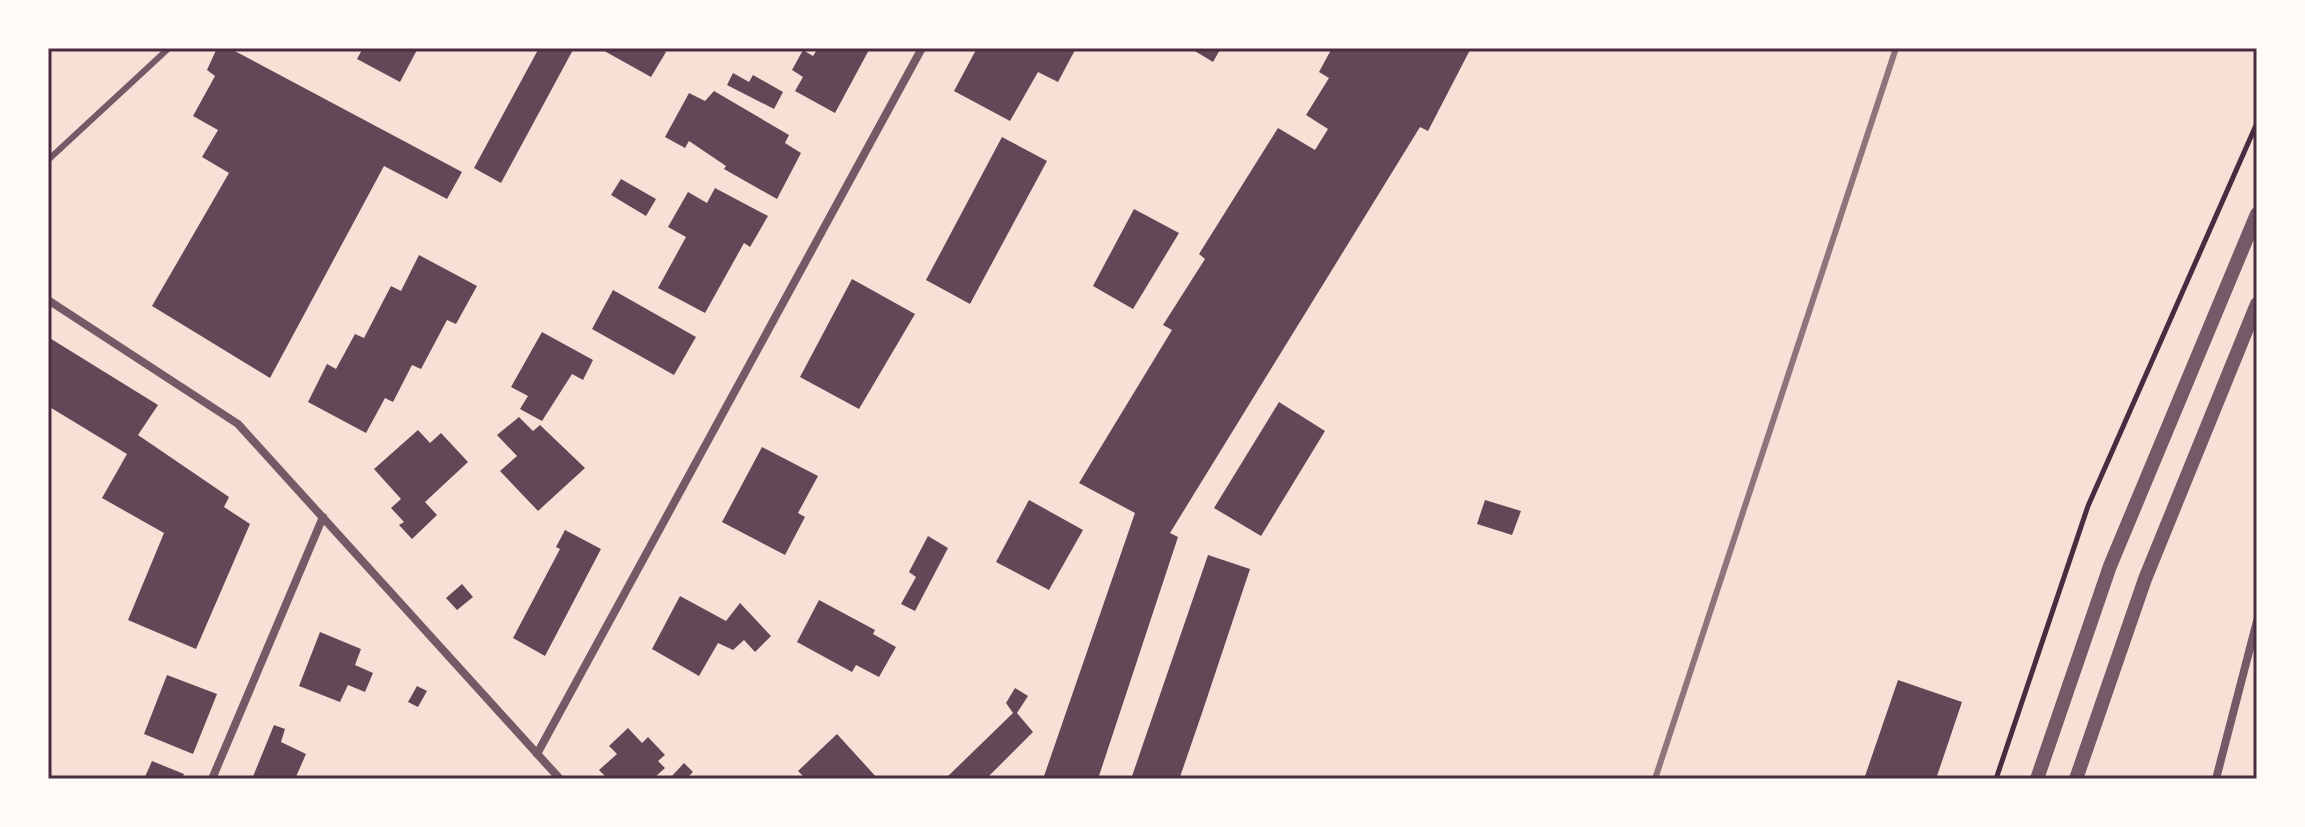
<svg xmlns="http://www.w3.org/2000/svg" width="2305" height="827" font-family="'Alegreya Sans',sans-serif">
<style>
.building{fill:#644757}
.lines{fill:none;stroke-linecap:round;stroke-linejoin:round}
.path{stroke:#4a2c40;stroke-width:5}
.service{stroke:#755966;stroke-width:6}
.minor{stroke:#755966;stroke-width:8}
.tertiary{stroke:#755966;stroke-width:14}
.rail{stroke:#8f747c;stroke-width:6}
.neatline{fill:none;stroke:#4a2c40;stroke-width:3}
</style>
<rect width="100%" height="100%" fill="#f7e1d7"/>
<!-- building -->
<g class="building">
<path d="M217,48H229L462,172L447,199L384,166L270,378L152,306L229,173L202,157L218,130L193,116L215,76L207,70Z"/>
<path d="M363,48H418L400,82L357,59Z"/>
<path d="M539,48H574L501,183L474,168Z"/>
<path d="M599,48H658L666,52L651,77Z"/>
<path d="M818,48H870L835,113L795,91L803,77L792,70L803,50L813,56Z"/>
<path d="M977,48H1071L1075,50L1058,82L1038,72L1010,121L954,91Z"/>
<path d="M1190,48H1221L1213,62Z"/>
<path d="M1332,48H1471L1428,131L1420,127L1170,533L1178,537L1098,779H1043L1135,513L1079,483L1172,330L1163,325L1205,259L1199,254L1278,128L1315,150L1328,129L1306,115L1329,78L1319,72Z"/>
<path d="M733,73L749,82L753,75L783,92L774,109L727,85Z"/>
<path d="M714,91L789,135L785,143L801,153L777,199L724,169L726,166L689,141L685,148L665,137L689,93L705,101Z"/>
<path d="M1002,137L1047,161L970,304L926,280Z"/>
<path d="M621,179L656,199L646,216L611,195Z"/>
<path d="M715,188L768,216L750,247L744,243L705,313L658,288L686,237L668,227L688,192L707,203Z"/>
<path d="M1134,209L1179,233L1133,309L1093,286Z"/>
<path d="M419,255L477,286L456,324L447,320L421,369L412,365L393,402L385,398L366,433L308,402L327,364L336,369L355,334L364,338L391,286L401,291Z"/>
<path d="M852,279L915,314L859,409L800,377Z"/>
<path d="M613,290L696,337L674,375L592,329Z"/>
<path d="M542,332L593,360L583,380L572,374L542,421L520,409L528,396L511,387Z"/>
<path d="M48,337L158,405L138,435L229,497L224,507L250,524L196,649L128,620L164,533L102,498L127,454L48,406Z"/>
<path d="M1279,402L1325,431L1261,536L1214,508Z"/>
<path d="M519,417L533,431L540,425L585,468L538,511L500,471L517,456L497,435Z"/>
<path d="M418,430L430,443L441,433L468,462L425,502L437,515L412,539L399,525L404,522L391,508L401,499L374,469Z"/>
<path d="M762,447L818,476L798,513L805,517L785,555L722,522Z"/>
<path d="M1029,500L1083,530L1049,590L996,562Z"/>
<path d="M1485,500L1521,511L1512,535L1477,524Z"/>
<path d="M565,530L601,549L545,656L513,638L560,549L556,547Z"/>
<path d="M928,536L948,548L915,611L901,604L916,577L909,572Z"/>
<path d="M1208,555L1250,569L1203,710L1180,777L1131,779Z"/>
<path d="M462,584L473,597L457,610L446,598Z"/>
<path d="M680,596L726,621L740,603L771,636L755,652L744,640L733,650L718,643L699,676L652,649Z"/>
<path d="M819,600L875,630L873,634L896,647L879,677L856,665L852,672L797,642Z"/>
<path d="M320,632L361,649L355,665L373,673L365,692L348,685L340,702L299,686Z"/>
<path d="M167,675L217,694L193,754L144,734Z"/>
<path d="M1898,680L1962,702L1936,779H1864Z"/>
<path d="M417,686L427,691L418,707L408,702Z"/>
<path d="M1015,688L1028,696L1017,713L1033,732L986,779H945L1013,713L1006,703Z"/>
<path d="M274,725L285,729L281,742L306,754L295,779H252Z"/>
<path d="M628,728L642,743L648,737L665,755L658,761L665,768L653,779H608L599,770L617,754L609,746Z"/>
<path d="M837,734L878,779H806L798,771Z"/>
<path d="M152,761L184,774L182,779H144Z"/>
<path d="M684,763L693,772L686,779H676L672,776Z"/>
</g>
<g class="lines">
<!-- path -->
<path class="path" d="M1996,779L2088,506L2257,123"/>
<!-- service -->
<path class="service" d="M48,160L169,48"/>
<!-- minor -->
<g class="minor">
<path d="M48,300L238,424L560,779"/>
<path d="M537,754L922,48"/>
<path d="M212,779L323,517"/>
<path d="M2216,779L2257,621"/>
</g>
<!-- tertiary -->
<g class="tertiary">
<path d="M2037,779L2110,566L2257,214"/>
<path d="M2076,779L2145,579L2257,304"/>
</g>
<!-- rail -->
<path class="rail" d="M1655,779L1896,48"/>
</g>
<!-- border -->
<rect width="2305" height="827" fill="none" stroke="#fffaf5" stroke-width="100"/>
<rect x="50" y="50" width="2205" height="727" class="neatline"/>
</svg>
